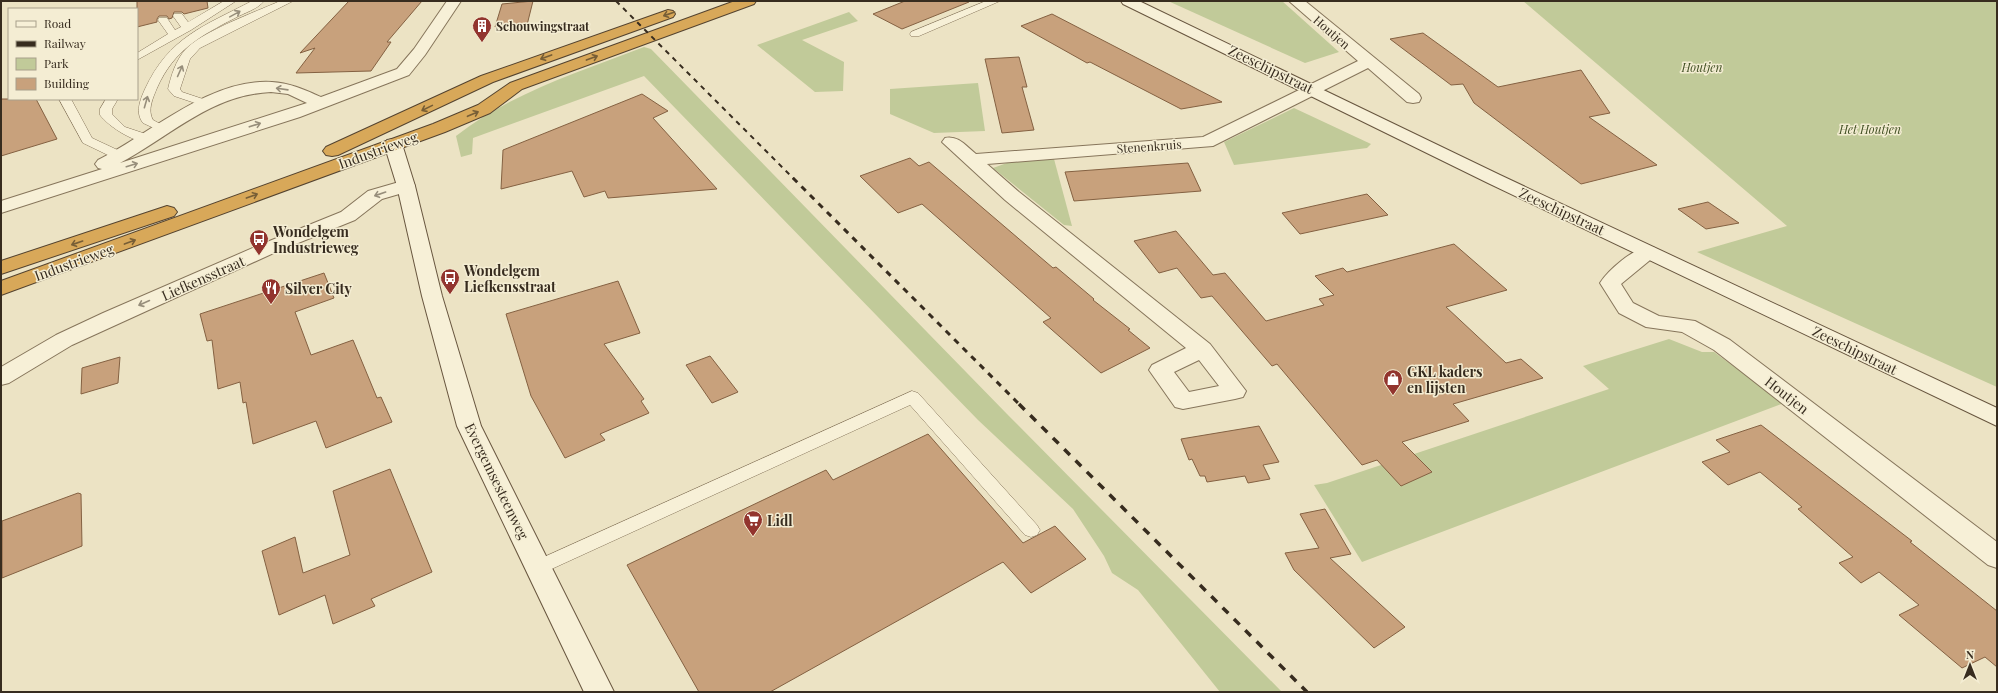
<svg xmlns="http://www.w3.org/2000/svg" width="1998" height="693" font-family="'Playfair Display',serif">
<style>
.green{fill:#c1ca99}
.building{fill:#c8a17c;stroke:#846142}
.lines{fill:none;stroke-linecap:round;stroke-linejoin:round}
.lane-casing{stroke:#86755b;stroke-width:1}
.street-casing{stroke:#86755b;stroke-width:2}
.secondary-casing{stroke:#68563f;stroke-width:2}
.highway-casing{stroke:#54432f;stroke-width:2}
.lane{fill:#f7f0d7;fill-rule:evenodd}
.street{fill:#f7f0d7;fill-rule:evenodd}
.secondary{fill:#f7f0d7;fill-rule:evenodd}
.highway{fill:#d8a859;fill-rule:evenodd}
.rail-far2{stroke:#372c1f;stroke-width:2;stroke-dasharray:5 5;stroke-linecap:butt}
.rail-far1{stroke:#372c1f;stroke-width:3;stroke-dasharray:6 6;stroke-linecap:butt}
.rail{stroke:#372c1f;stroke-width:3.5;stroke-dasharray:8 8;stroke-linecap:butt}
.oneway{stroke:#978e7b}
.oneway2{stroke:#775e36}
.labels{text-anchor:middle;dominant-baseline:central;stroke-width:3;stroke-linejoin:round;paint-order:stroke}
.far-poi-label{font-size:12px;font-weight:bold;fill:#372c1f;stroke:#f4edd3;text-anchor:start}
.far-street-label{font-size:12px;fill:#372c1f;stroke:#f4edd3}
.far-park-label{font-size:12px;font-style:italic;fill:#445226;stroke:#f4edd3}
.street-label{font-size:14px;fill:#372c1f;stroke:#f4edd3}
.poi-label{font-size:14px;font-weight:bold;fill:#372c1f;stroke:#f4edd3;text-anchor:start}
</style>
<rect width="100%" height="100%" fill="#ece3c4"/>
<!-- green -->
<g class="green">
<path d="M1168,1H1282L1339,52L1305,63Z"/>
<path d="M1523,1H1997V387L1697,252L1787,226Z"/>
<path d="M849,12L858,21L802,40L844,62L843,91L815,92L757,45Z"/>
<path d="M644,47L651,49L1007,414L1282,692H1220L1138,590L1112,573L1104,556L1073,509L978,420L644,76L473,138L472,154L461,157L456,136C511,93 579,72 644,47Z"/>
<path d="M978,83L985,131L934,133L890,114V89Z"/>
<path d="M1294,108L1371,144L1367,148L1234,165L1224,142Z"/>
<path d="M1018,159H1054L1072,226L1064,225L993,168Z"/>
<path d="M1669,339L1702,352H1714L1784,403L1362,562L1314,485L1327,483L1609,389L1583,366Z"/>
</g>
<!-- building -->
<g class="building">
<path d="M137,1H207L208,8L184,14L182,12H174L172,18L169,19L167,16H159L157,19V22L137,27Z"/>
<path d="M349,1H422L387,42H391L371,71L296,73L315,48L300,53Z"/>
<path d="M533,1L527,25L495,27L502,4Z"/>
<path d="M905,1H969V2L902,29L873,14Z"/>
<path d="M1052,14L1110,44L1222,102L1181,109L1090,62L1087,63L1021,26Z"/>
<path d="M1423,33L1498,87L1581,70L1610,113L1589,117L1657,165L1581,184L1474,103L1463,84L1451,85L1390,39Z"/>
<path d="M1019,57L1027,87H1022L1034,130L1002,133L985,59Z"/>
<path d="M642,94L668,111L653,118L717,189L608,198L605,191L584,197L572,171L501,189L503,150Z"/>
<path d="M1,99H36L57,139L1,156Z"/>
<path d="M910,158L919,166L929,162L1053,268L1056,267L1094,299L1093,300L1130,329L1128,330L1150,348L1101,373L1043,322L1051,318L922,204L898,213L860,176Z"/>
<path d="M1188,163L1201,191L1074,201L1065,172Z"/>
<path d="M1367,194L1388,215L1300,234L1282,213Z"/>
<path d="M1708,202L1739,223L1706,229L1678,209Z"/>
<path d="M1176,231L1213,275L1225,273L1266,321L1324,305L1319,299L1334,295L1315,276L1343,268L1347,272L1454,244L1507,290L1446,307L1506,363L1521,359L1543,378L1453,404L1469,421L1402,442L1432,472L1401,486L1377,460L1362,465L1277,364L1272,366L1212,296L1201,298L1177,268L1159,273L1134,241Z"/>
<path d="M324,273L334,298L295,312L311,355L353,340L377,398L381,397L392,422L326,448L316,421L253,444L246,402L243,403L240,382L218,389L212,340L207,341L200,314Z"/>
<path d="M618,281L640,333L604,344L644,399L641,401L649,413L600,434L605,440L565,458L531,396L506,314Z"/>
<path d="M710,356L738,392L712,403L686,365Z"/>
<path d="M120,357L118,383L81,394L82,368Z"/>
<path d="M1761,425L1912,541L1910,542L1997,611V667L1985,657L1962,668L1899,615L1919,605L1879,572L1861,583L1839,563L1853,557L1798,509L1802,507L1760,472L1728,485L1702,462L1730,452L1716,440Z"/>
<path d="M1259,426L1279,462L1263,465L1270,479L1248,483L1245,476L1207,482L1205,476H1200L1192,459L1189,460L1181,439Z"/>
<path d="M928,434L1023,543L1055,526L1086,559L1031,593L1003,562L770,692H699L627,565L826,470L833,480Z"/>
<path d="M390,469L432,572L371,599L375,606L333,624L325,595L279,615L262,551L295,537L303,573L350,555L333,491Z"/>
<path d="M78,493L81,494L82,546L2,578V521Z"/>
<path d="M1325,509L1351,554L1330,558L1405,627L1374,648L1294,570L1285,553L1319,548L1300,514Z"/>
</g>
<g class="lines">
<defs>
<g id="lane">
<path d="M224,1H236L191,30L137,60V53L168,34L158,20L159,18H167L175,30L181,27L173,16L174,14H182L188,22Z"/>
<path d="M252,1H264C258,9 244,13 235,18C200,36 174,50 157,88C153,98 147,110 153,120L170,129L168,131H160L143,123C135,113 140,100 145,89C169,37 204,26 252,1Z"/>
<path d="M280,1H293L200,48L190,59L180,89L182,92L209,101L211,103L209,105H201L174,96L168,89C171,76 176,60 185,50C202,31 256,12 280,1Z"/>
<path d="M986,1H1000L919,36H911L910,34L911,32Z"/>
<path d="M59,99H71L92,138L124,153L126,156L124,159H116L83,143Z"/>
<path d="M106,99H118L112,109V114L125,127L152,136L154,139L152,142C137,145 109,127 100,115V109Z"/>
<path d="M912,391L918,393L1037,525L1040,530L1037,535L1031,537L1025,535L910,405L545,572L539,574L533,572L530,567L533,562Z"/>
</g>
<g id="street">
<path d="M447,1H461L425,55L409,75L300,117L1,213V201L102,169L98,168L95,164L98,160C150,134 210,78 272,82C290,83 305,90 321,97L397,69L414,49ZM271,92L288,94L307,103L120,163C171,136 210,95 271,92Z"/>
<path d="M1289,1H1305L1419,94L1421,98L1419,102L1413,103L1407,102L1368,68L1213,146L987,164L1019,192L1210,344L1246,391L1243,397L1235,399L1183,409L1175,407L1149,370L1152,365L1186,348L1005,200L942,142L945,138C958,135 966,146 976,154L1203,137L1358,61ZM1199,360L1219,386L1189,392L1174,372Z"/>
<path d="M406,180L413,182L415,186L413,190L382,199L355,220L276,252L72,345L9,383L1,385V367L56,335L103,313L262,244L341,212L368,191Z"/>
<path d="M1648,246L1655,248L1658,252L1655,256L1621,284L1633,303L1659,316L1695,321L1730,340L1997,542V568L1988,565L1714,350L1682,332L1646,327L1619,313L1600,283C1609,269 1632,250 1648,246Z"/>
</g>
<g id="secondary">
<path d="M1121,1H1139L1500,175L1997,408V426L1488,183L1123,4Z"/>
<path d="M393,139L399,140L402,144L415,186L442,296L481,426L614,692H584L457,426L422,296L397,186L384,144L387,140Z"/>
</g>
<g id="highway">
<path d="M735,1H756L754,4L522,89L490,113L445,132L1,295V281L433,124L478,105L510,83Z"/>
<path d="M668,10L673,11L675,14L673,17L493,82L338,155L332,156L326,155L323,151L326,147L481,76Z"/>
<path d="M167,206L174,208L177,212L174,216L1,274V261Z"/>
</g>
</defs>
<!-- lane casing -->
<use href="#lane" class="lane-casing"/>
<!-- street casing -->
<use href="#street" class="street-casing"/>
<!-- secondary casing -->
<use href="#secondary" class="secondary-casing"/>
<!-- highway casing -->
<use href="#highway" class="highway-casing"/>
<!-- lane -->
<use href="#lane" class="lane"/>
<!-- street -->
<use href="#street" class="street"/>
<!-- secondary -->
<use href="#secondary" class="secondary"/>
<!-- highway -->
<use href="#highway" class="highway"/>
<!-- rail-far2 -->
<path class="rail-far2" d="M616,1L794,179"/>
<!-- rail-far1 -->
<path class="rail-far1" d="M793,178L1020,405"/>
<!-- rail -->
<path class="rail" d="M1019,404L1307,692"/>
</g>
<!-- one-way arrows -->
<defs><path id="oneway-shaft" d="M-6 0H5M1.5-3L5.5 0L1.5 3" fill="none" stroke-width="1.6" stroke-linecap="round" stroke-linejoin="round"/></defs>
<g class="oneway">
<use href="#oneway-shaft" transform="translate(235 14) rotate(-29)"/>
<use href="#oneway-shaft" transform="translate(180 71) rotate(-66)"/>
<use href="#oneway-shaft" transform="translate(282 89) rotate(-172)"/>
<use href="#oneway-shaft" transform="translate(146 102) rotate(-74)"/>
<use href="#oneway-shaft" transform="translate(255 125) rotate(-18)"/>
<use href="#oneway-shaft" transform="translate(132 165) rotate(-17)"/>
<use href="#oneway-shaft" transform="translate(380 194) rotate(161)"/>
<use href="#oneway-shaft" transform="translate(144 303) rotate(156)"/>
</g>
<g class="oneway2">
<use href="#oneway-shaft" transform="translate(669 14) rotate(161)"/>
<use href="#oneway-shaft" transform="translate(546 57) rotate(160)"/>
<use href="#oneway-shaft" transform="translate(592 58) rotate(-20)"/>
<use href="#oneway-shaft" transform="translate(427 108) rotate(154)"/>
<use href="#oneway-shaft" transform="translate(473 114) rotate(-23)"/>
<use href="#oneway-shaft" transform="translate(252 196) rotate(-20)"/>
<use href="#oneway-shaft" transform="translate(130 242) rotate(-20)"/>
<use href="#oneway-shaft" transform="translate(77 243) rotate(161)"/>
</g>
<!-- icons -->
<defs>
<symbol id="building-pin" viewBox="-11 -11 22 30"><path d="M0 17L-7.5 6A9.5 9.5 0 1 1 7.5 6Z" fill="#92342e" stroke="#f4edd3"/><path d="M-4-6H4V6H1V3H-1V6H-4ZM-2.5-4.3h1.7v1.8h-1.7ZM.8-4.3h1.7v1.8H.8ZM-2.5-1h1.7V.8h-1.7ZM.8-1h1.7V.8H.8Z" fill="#fff"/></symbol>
<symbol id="bus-pin" viewBox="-11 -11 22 30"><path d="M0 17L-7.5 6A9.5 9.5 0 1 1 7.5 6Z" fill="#92342e" stroke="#f4edd3"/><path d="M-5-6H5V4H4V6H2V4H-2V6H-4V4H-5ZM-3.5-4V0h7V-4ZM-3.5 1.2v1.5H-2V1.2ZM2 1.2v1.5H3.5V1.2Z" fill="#fff"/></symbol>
<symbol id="restaurant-pin" viewBox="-11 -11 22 30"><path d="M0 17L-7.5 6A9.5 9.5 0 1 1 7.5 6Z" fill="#92342e" stroke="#f4edd3"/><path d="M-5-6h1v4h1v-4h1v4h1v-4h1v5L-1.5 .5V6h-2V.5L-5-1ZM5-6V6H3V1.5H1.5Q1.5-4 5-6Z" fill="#fff"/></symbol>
<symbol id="shop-pin" viewBox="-11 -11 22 30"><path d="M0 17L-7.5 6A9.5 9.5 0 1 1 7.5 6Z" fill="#92342e" stroke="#f4edd3"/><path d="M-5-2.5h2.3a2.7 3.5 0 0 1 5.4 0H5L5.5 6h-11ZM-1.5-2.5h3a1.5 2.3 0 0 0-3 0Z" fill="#fff"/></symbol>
<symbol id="supermarket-pin" viewBox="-11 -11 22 30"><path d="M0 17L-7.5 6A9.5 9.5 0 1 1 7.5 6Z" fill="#92342e" stroke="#f4edd3"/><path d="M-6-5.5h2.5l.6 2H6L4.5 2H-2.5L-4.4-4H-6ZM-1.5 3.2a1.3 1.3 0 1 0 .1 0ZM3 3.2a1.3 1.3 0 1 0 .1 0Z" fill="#fff"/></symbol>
</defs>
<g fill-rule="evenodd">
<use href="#building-pin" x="471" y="15" width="22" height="30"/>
<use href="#bus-pin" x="248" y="228" width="22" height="30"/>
<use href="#bus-pin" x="439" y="267" width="22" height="30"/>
<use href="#restaurant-pin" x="260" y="277" width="22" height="30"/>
<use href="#shop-pin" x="1382" y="368" width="22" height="30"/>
<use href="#supermarket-pin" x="742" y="509" width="22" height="30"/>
</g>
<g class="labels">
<!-- far-poi labels -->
<g class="far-poi-label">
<text x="496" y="26">Schouwingstraat</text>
</g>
<!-- far-street labels -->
<g class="far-street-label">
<text transform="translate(1332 32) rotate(41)">Houtjen</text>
<text transform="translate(1149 146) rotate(-4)">Stenenkruis</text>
</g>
<!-- far-park labels -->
<g class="far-park-label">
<text x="1702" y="67">Houtjen</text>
<text x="1870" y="129">Het Houtjen</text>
</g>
<!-- street labels -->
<g class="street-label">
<text transform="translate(1271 69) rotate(26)">Zeeschipstraat</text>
<text transform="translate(378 150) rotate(-20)">Industrieweg</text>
<text transform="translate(1562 211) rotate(25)">Zeeschipstraat</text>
<text transform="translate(74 262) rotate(-20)">Industrieweg</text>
<text transform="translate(203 278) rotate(-24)">Liefkensstraat</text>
<text transform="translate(1855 350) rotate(26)">Zeeschipstraat</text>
<text transform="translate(1787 395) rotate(38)">Houtjen</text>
<text transform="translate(497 481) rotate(64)">Evergemsesteenweg</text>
</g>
<!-- poi labels -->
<g class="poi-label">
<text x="273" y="231">Wondelgem<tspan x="273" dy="16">Industrieweg</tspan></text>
<text x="464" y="270">Wondelgem<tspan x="464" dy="16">Liefkensstraat</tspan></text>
<text x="285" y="288">Silver City</text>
<text x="1407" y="371">GKL kaders<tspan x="1407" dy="16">en lijsten</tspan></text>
<text x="767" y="520">Lidl</text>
</g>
</g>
<!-- border -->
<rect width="1998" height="693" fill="none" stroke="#372c1f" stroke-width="4"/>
<!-- legend -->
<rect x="8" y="8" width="130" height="92" fill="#f4edd3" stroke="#a8a08b"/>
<rect x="16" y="21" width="20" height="6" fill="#f7f0d7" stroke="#a8a08b"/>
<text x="44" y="28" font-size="12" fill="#372c1f">Road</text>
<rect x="16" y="41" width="20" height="6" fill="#372c1f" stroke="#a8a08b"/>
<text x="44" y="48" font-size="12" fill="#372c1f">Railway</text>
<rect x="16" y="58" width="20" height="12" fill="#c1ca99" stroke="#a8a08b"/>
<text x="44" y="68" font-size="12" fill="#372c1f">Park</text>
<rect x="16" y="78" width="20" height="12" fill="#c8a17c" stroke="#a8a08b"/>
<text x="44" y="88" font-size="12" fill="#372c1f">Building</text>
<!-- north arrow -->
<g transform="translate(1970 665)" stroke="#f4edd3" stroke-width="3" paint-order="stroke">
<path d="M0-3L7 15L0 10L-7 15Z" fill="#372c1f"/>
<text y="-6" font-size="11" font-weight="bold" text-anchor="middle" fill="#372c1f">N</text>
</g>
</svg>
